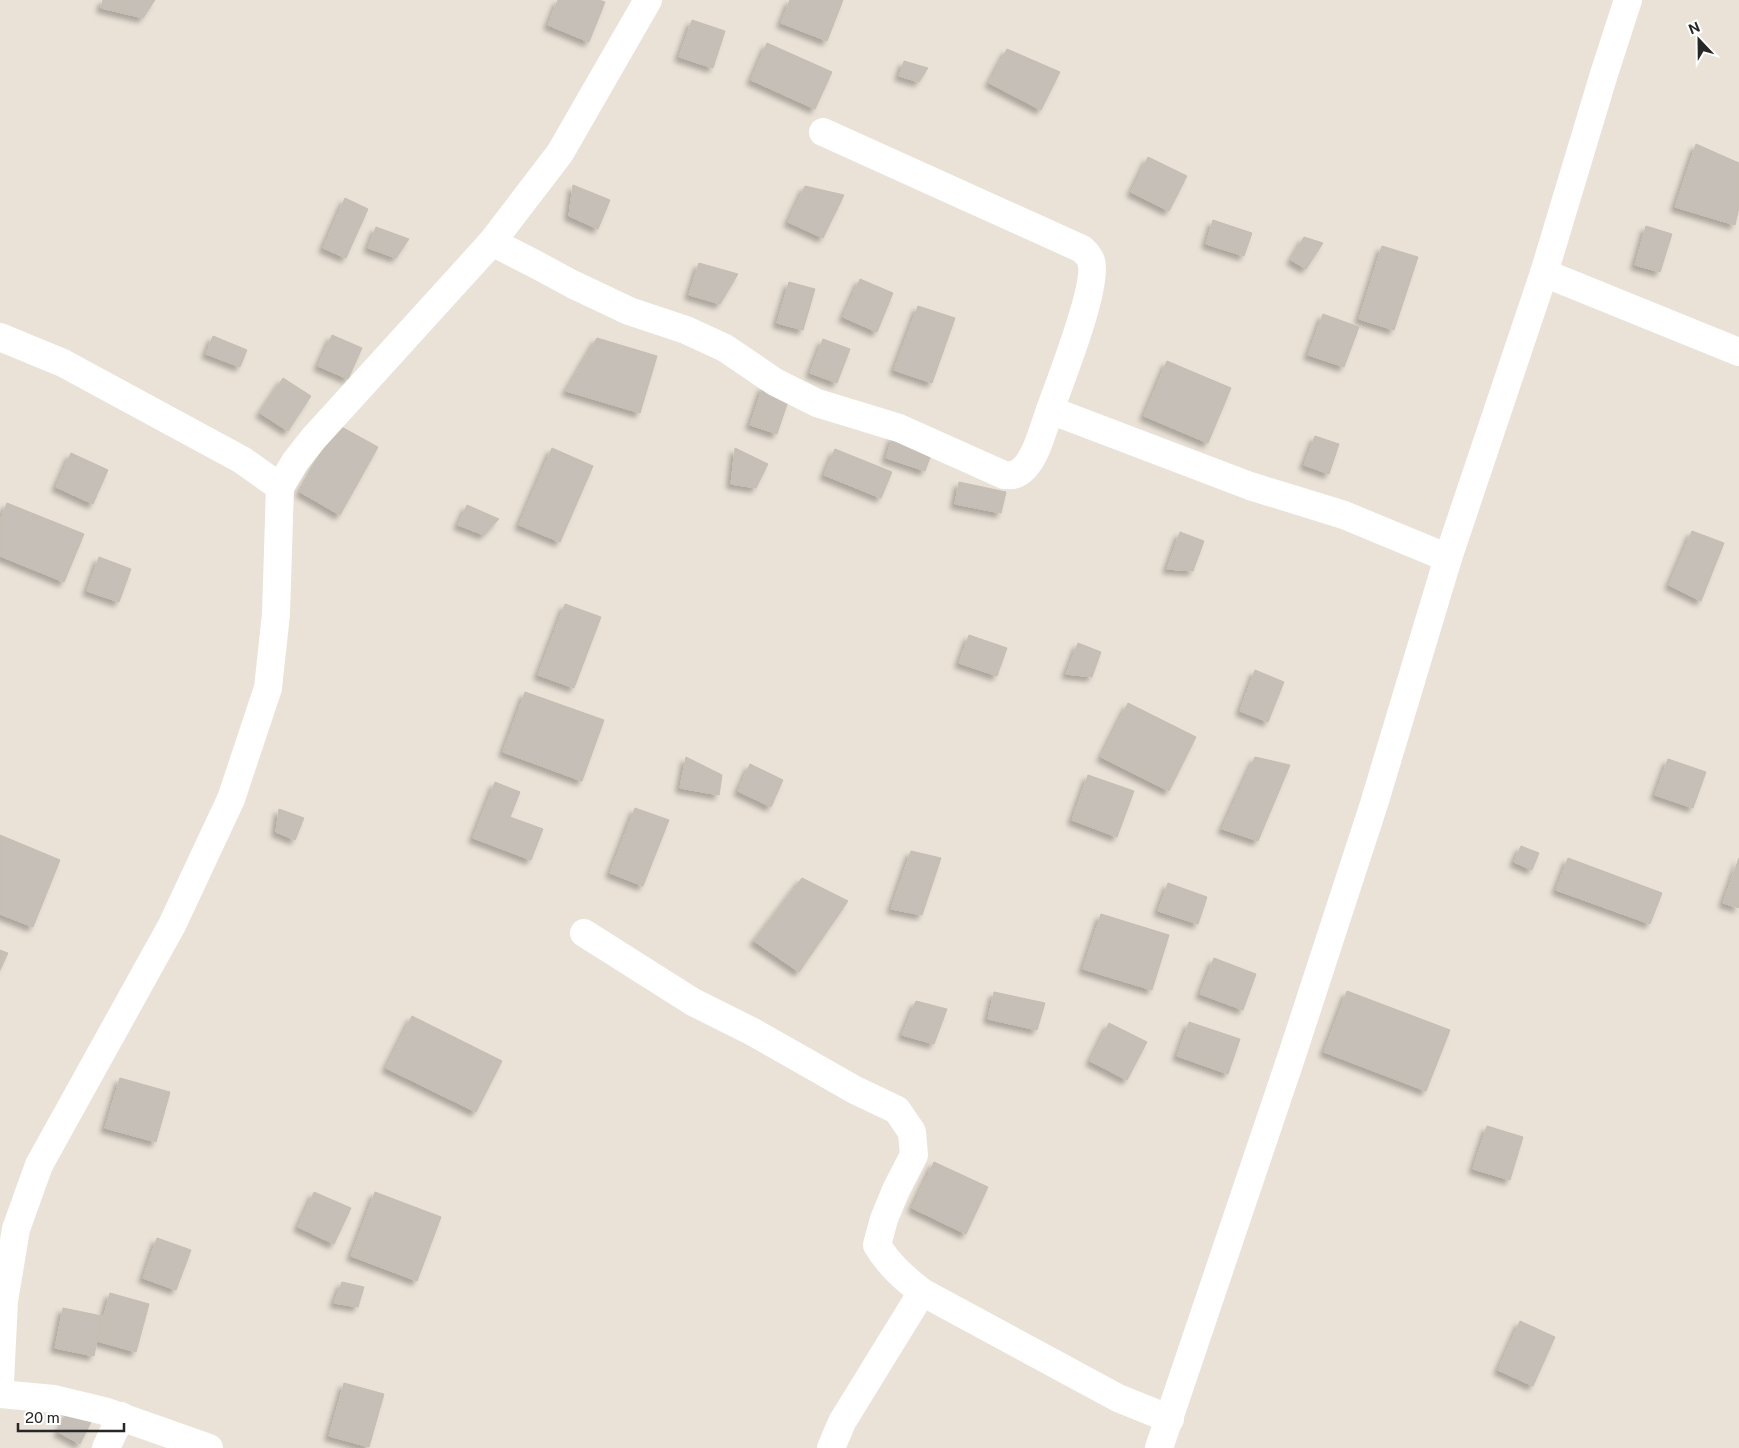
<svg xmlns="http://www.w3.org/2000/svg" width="1739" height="1448" font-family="'Public Sans',sans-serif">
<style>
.building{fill:#c5bfb7;stroke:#c5beb1;filter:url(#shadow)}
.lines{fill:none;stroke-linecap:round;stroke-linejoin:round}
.street{stroke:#fff;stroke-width:28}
</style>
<defs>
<filter id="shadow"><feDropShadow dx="-4.5" dy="4.5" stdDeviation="2.5" flood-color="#0004"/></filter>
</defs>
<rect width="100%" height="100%" fill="#eae2d7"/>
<!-- building -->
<g class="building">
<path d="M103,0H155L143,18L101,8Z"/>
<path d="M558,0H599L605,2L589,42L548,25Z"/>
<path d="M790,0H843L827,41L781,23Z"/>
<path d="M692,20L725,31L713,68L679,57Z"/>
<path d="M767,43L832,72L815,109L751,80Z"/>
<path d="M1007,49L1060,72L1041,110L989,83Z"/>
<path d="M904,61L928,68L919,82L899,76Z"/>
<path d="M1696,144L1739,163V207L1735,225L1675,207Z"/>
<path d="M1148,157L1187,176L1169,211L1131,192Z"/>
<path d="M573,185L610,200L598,229L569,216Z"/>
<path d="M805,186L844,195L823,238L788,222Z"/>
<path d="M345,198L368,209L346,258L323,248Z"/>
<path d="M1213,220L1252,233L1244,256L1206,244Z"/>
<path d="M1646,226L1672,234L1660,272L1635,265Z"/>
<path d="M376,227L409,239L396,258L368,248Z"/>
<path d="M1304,237L1323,243L1306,269L1291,260Z"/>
<path d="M1382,246L1418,257L1394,330L1359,319Z"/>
<path d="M699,263L738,274L720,304L689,295Z"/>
<path d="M860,279L893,293L877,332L843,317Z"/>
<path d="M789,282L815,289L803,330L777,323Z"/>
<path d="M918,306L955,318L932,383L894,370Z"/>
<path d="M1323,314L1359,327L1344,367L1308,355Z"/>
<path d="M332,335L362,348L348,379L318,366Z"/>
<path d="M213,336L247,350L240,367L206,354Z"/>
<path d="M597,338L657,356L640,413L566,391Z"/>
<path d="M823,339L850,349L837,383L810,373Z"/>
<path d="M1167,361L1231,388L1208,443L1144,416Z"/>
<path d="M283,378L311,396L288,431L260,413Z"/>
<path d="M763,386L790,395L777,434L750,425Z"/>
<path d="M338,425L378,447L340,515L300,492Z"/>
<path d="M893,436L933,449L925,471L886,458Z"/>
<path d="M1315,436L1339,444L1329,474L1304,465Z"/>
<path d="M552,448L593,466L560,542L519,525Z"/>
<path d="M735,448L768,464L756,488L731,484Z"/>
<path d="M835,449L892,472L881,498L824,475Z"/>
<path d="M71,453L108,470L93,504L56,487Z"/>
<path d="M959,482L1006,492L1001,513L955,504Z"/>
<path d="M7,503L84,534L64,582L0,556V521Z"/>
<path d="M467,505L499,519L484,535L458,525Z"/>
<path d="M1692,531L1724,543L1701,601L1669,585Z"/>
<path d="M1180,532L1204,541L1193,571L1167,569Z"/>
<path d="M99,557L131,569L119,602L87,591Z"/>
<path d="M565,604L601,617L574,688L538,675Z"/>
<path d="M969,635L1007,648L997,676L959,663Z"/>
<path d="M1078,643L1101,652L1092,677L1066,674Z"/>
<path d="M1255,670L1284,682L1268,722L1240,711Z"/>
<path d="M525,692L604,720L582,781L503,752Z"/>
<path d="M1128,703L1196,737L1169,791L1101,757Z"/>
<path d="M686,757L722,775L719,795L680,788Z"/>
<path d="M1255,757L1290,765L1258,841L1222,829Z"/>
<path d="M1668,759L1706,772L1693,808L1655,795Z"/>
<path d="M750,764L783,780L771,807L738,791Z"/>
<path d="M1088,775L1134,791L1117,837L1072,820Z"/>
<path d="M495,782L520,792L510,817L543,829L531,860L473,838Z"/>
<path d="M635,808L669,820L643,886L610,873Z"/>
<path d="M279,809L304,818L295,840L276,832Z"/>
<path d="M0,835L60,860L33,927L0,914Z"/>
<path d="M1521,846L1539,853L1532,870L1514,862Z"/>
<path d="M911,851L941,858L922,915L891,909Z"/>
<path d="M1568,858L1662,893L1650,924L1556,890Z"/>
<path d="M1739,858V908L1723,903Z"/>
<path d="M802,878L848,901L799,972L754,941Z"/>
<path d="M1168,883L1207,897L1198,924L1158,911Z"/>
<path d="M1101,914L1169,935L1152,990L1083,969Z"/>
<path d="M0,950L8,953L0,970Z"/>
<path d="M1214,958L1256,974L1243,1010L1200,994Z"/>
<path d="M1347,991L1450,1030L1426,1091L1324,1052Z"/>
<path d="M994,992L1045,1003L1037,1030L988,1019Z"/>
<path d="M916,1001L947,1009L934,1044L902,1035Z"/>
<path d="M412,1016L502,1061L476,1112L386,1068Z"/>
<path d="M1189,1022L1240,1039L1228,1074L1177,1056Z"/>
<path d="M1109,1023L1147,1042L1127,1080L1090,1061Z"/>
<path d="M120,1078L170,1092L156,1142L105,1128Z"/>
<path d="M1487,1126L1523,1137L1510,1180L1473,1169Z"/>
<path d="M934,1162L988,1187L966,1234L912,1208Z"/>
<path d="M314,1192L351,1208L334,1244L298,1227Z"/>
<path d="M375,1192L441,1217L417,1281L351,1256Z"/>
<path d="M157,1238L191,1250L176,1290L143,1278Z"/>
<path d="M342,1282L364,1287L358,1307L334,1303Z"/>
<path d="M110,1293L149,1304L136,1352L97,1341Z"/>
<path d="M63,1308L102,1316L94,1356L55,1348Z"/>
<path d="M1520,1321L1555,1337L1533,1386L1498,1370Z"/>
<path d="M344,1383L384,1394L369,1447L329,1436Z"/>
<path d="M71,1409L92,1420L80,1444L58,1432Z"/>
</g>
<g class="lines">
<!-- street -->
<g class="street">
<path d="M823,132L1082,249C1085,252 1090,257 1091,261C1099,285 1060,381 1050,410"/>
<path d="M492,242L535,264L572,284L629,311L686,330L725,348L775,382L817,403L899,428L1004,475C1008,475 1012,476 1016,474C1035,466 1043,428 1050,410L1250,486L1344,515L1448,558"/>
<path d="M1544,273L1739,352"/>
<path d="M0,337L63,363L242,460L280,487"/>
<path d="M584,933L693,1002L753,1032L855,1090L897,1110L912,1132L914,1155L896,1190L884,1219L877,1245C889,1265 904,1278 922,1292L1118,1398L1170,1419"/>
<path d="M0,1382L4,1301L16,1229L39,1165L172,925L231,799L268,688L276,614L280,487L295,462L313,439L492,242L560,153L648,0"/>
<path d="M0,1394L54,1399L104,1411L209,1448"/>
<path d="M106,1448L121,1416"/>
<path d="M831,1448L842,1422L922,1292"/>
<path d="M1159,1448L1292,1055L1374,804L1448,558L1544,273L1604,74L1628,0"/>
</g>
</g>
<!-- north arrow -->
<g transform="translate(1699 40) rotate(338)" stroke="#ffffff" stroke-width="4" paint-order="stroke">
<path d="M0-4L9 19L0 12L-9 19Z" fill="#272727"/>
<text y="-8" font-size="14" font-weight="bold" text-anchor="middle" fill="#272727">N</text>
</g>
<!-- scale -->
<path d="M18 1423v8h106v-8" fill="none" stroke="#272727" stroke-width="2.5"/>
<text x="25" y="1423" font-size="15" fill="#272727" stroke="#ffffff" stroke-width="4" paint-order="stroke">20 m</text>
</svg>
